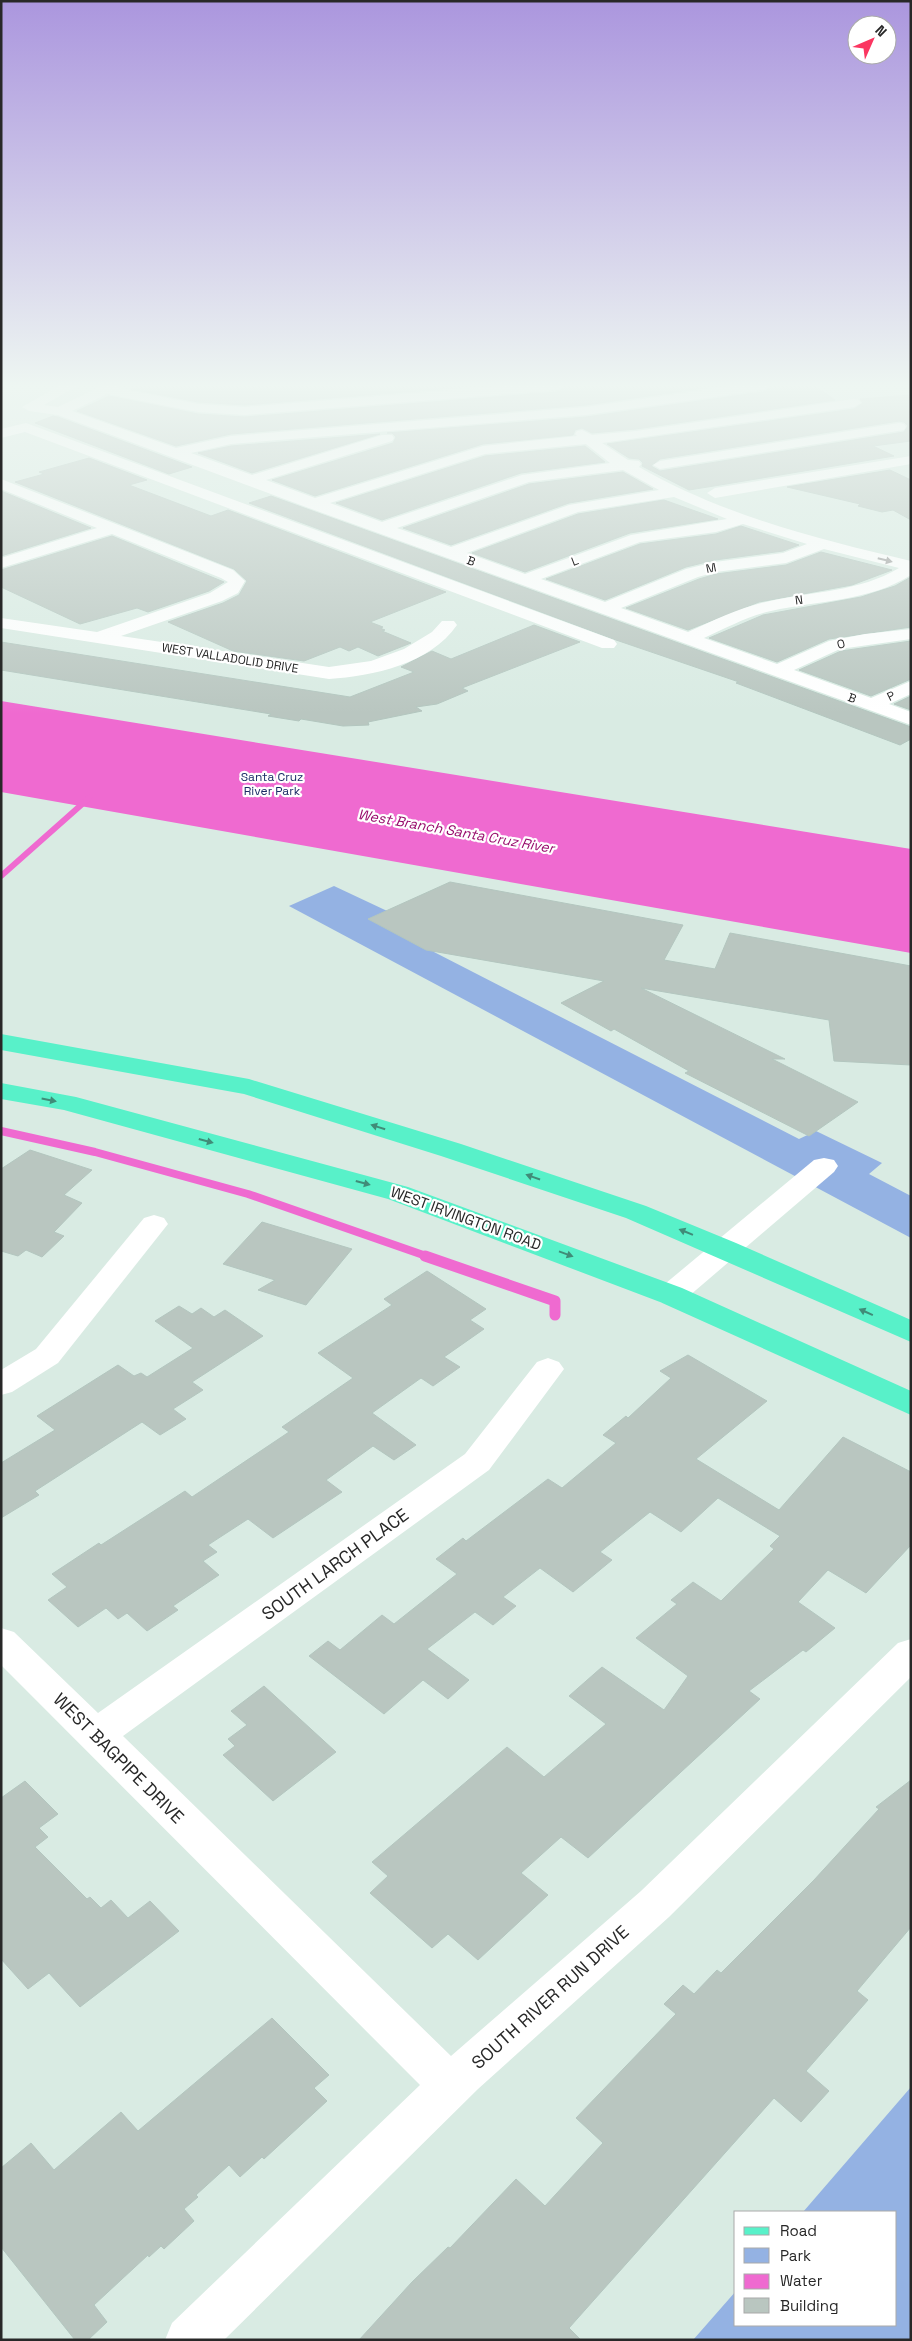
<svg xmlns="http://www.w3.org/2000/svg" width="912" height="2341" font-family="'Space Grotesk',sans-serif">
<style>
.green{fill:#94b2e3}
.water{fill:#ef6ad0}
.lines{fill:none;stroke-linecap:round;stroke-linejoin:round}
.stream-far3{stroke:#ef6ad0;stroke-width:5}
.stream-far2{stroke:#ef6ad0;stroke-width:6}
.stream-far1{stroke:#ef6ad0;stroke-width:8}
.stream{stroke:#ef6ad0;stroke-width:11}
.building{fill:#b9c6c0;stroke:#b3c6bf;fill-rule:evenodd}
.minor{fill:#fff;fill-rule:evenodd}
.major{fill:#58f1c9;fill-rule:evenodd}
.oneway{fill:#9e9e9e}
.oneway2{fill:#408c78}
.labels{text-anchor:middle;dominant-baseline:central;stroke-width:4.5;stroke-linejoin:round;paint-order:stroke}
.far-street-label{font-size:12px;fill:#282828;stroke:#fff}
.far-park-label{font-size:12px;fill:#192b65;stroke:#fff}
.far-water-label{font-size:14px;font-style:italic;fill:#980c6c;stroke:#fff}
.street-label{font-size:15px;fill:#282828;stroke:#fff}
.near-street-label{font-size:18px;fill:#282828;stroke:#fff}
</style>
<rect width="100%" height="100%" fill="#d9ebe3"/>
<!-- green -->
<g class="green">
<path d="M334,886L451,941L434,952L799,1139L816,1131L882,1163L869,1174L911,1196V1238L289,906Z"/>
<path d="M911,2087V2340H693L736,2291V2325H896V2212H803Z"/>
</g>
<!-- water -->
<path class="water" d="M1,701L911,849V953L1,792Z"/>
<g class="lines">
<!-- stream-far3 -->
<path class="stream-far3" d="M1,387L3,386"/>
<!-- stream-far2 -->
<path class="stream-far2" d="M1,876L89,798"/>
<!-- stream-far1 -->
<path class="stream-far1" d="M1,1131L95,1152L248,1194L429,1257"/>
<!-- stream -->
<path class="stream" d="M425,1256L555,1301V1315"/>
</g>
<!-- building -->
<g class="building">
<path d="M138,386H477L245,405L198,402L131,389Z"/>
<path d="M566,386H717L586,405L231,434L176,446L77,411L109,396L198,414L245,417L557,392Z"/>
<path d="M772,386H815L835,400L636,429L592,433L582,428L575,430L573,435L483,444L315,496L272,480L393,443L396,437L392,433H387L586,417L763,392Z"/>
<path d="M911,395V441L873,446L894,456L714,486L689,490L642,466L643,463L639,459L629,458L607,444L854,409L863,403L860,399ZM899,421L904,422L908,426L904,432L660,471L651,466L660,459Z"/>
<path d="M53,416L58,417L192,467L169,474L35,423Z"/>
<path d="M380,434L252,473L198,453L231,446Z"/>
<path d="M585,446L605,462L521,473L382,520L336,503L485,456Z"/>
<path d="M89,458L147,480L129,485L211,516L228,510L446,592L370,622L383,627L380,628L385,630L382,631L411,643L378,656L358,647L349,651L340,647L304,661L233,651L168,622L223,603L239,595L247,581L234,569L15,482L44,474L39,472Z"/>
<path d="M890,470L911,480V520L893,510L882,512L858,506L860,504L787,487Z"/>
<path d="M623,472L653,489L569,503L451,545L403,528L529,484Z"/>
<path d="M1,491L91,528L1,556Z"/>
<path d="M271,496L911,727V739L900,745L736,683L739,682L616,640L249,503Z"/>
<path d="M664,500L718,519L630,533L525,572L472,553L578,514Z"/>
<path d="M741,526L799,545L783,551L715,560L686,567L605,600L546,579L640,544L716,534Z"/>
<path d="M112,536L224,582L209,591L148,612L137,608L80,624L1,587V570Z"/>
<path d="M821,552L892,570L852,585L759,602L688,630L626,608L699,579L716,574L786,565Z"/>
<path d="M911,577V627L829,639L777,662L709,638L763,615L861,597L895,586Z"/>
<path d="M534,625L580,642L462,688L468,691L437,704L416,707L422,711L368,722L369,725L343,726L301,719L299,721L268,716L271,714L1,670V642L350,697L414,672L401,667L432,651L451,659Z"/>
<path d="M911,641V679L871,696L799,670L841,651Z"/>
<path d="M911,696V710L894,704Z"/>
<path d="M450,882L683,925L664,960L715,969L730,933L911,966V1065L834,1061L829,1020L641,988L785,1059H772L858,1102L809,1136L685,1073L689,1071L614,1029L611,1031L561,1003L604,981L426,950L368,919Z"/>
<path d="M30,1150L92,1170L64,1195L82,1203L54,1232L64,1236L42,1257L26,1250L18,1256L1,1251V1169Z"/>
<path d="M262,1222L352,1249L306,1305L258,1290L275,1280L223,1264Z"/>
<path d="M427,1271L486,1309L470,1320L484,1329L444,1357L460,1367L433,1386L421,1378L372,1413L416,1445L394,1460L373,1446L326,1480L342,1492L273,1538L248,1519L208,1545L217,1552L203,1561L219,1575L173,1606L178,1610L147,1631L127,1613L118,1619L106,1608L78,1627L48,1600L67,1587L52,1574L99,1543L101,1545L185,1491L192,1497L289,1432L282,1427L353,1378L318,1353L392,1305L384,1299Z"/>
<path d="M179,1306L192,1314L201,1308L214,1317L225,1310L263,1336L192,1382L203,1390L173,1409L186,1419L160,1435L142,1422L35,1491L39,1495L1,1518V1463L55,1430L37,1416L118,1365L134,1376L141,1373L147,1377L193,1348L155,1321Z"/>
<path d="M688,1355L767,1401L696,1459L779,1510L843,1437L911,1472V1545L866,1593L828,1570L798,1602L835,1628L806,1652L803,1650L749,1691L760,1699L588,1858L561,1837L521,1873L548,1895L478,1960L448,1934L432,1948L370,1893L388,1876L372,1862L507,1747L544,1777L606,1724L569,1696L602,1667L664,1710L688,1676L636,1638L677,1604L671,1600L693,1582L721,1601L774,1549L770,1546L780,1536L718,1498L681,1532L650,1512L600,1552L612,1560L573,1592L540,1568L503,1597L516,1606L493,1625L475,1612L427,1649L469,1680L448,1699L423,1680L384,1714L309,1656L328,1641L340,1650L382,1615L394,1624L457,1574L436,1559L463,1538L466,1541L548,1479L562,1488L616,1443L603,1435L626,1416L628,1418L671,1378L660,1371Z"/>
<path d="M264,1686L336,1752L273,1801L223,1755L235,1746L228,1739L247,1725L231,1711Z"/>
<path d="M911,1780V1927L857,1991L868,2000L806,2071L829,2091L801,2122L774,2098L569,2328L581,2340H359L412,2282L448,2247L450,2248L516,2179L545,2206L603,2143L576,2118L676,2014L664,2004L683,1985L694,1994L717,1970L721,1973L814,1880L879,1809L876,1807Z"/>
<path d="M25,1781L58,1814L39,1828L48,1837L35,1847L87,1899L90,1897L101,1908L111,1900L128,1918L150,1901L179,1931L80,2007L49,1973L28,1989L1,1959V1798Z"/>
<path d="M272,2018L329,2075L314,2088L327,2101L264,2159L262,2157L240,2177L229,2165L196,2195L198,2197L184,2209L194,2221L164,2249L161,2246L149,2257L148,2255L94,2305L107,2322L88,2340H75L1,2247V2168L31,2143L54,2170L121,2112L138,2131Z"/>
</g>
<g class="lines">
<!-- minor -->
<g class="minor">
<path d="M59,386H77L44,405L58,407L102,386H120L118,388L198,404L245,407L503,386H564L557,390L245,415L198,412L107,394L72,411L176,448L231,436L586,407L732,386H770L763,390L586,415L231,444L191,453L252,475L382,435H392L394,438L392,441L266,480L315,498L483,446L577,436L575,434L577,431L582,430L592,435L636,431L854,399L859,400L861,403L854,407L602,443L628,460L639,461L641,464L639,467C722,515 818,539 911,561V575C868,602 819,600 771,611C748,616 726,628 704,638L777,664L829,641L865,634L911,629V639L840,649L794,670L871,698L911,681V694L889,704L911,712V725L306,507L58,415L29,411L22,407ZM586,444L610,463L522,475L382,522L330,503L485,454ZM623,470L659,490L569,505L451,547L397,528L529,482ZM674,497L727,519L631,535L525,574L467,553L578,512ZM743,524L807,544L783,553L715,562L686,569L605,602L541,579L640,542L716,532ZM824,549L899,568C859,592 814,591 770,601C741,607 715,620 688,632L621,608L698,577L716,572L786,563Z"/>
<path d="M26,423L614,640L617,644L614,648H602L25,432L1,438V429Z"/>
<path d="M899,423L904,424L906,427L904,430L660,469L653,465L660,461Z"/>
<path d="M911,456V464L715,498L707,493L715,488Z"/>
<path d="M1,479L233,570L245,581L238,593L222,601L121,636L329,667L371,661L404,649L432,632L442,621H454L457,625C430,664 373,676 329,679L1,628V618L97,632L210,593L228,582L221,578L112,534L1,568V558L97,528L1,489Z"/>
<path d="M824,1158L834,1160L838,1166L834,1172L682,1302L671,1305L660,1302L656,1295L660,1288L814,1160Z"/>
<path d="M154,1215L164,1218L168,1224L58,1363L12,1392L1,1395V1370L36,1349L144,1218Z"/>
<path d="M548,1358L559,1362L564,1369L489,1470L123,1736L451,2056L641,1891L898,1643L911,1639V1677L669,1917L478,2089L224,2340H165L172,2323L420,2085L1,1665V1628L14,1632L98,1713L465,1454L537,1362Z"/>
</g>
<!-- major -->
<g class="major">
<path d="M1,1034L249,1079L461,1144L646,1206L736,1243L911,1320V1342L626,1218L441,1156L244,1094L1,1050Z"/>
<path d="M1,1083L76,1097L408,1187L682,1288L911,1391V1415L660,1302L388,1199L64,1110L1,1099Z"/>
</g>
</g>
<!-- one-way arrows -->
<defs><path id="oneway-solid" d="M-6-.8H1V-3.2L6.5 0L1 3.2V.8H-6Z" transform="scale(1.25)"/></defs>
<use class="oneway" href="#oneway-solid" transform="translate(885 560) rotate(14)"/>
<g class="oneway2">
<use href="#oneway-solid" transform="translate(49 1100) rotate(11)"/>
<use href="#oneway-solid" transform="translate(378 1127) rotate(-163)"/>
<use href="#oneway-solid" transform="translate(206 1141) rotate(15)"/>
<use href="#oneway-solid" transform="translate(533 1177) rotate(-161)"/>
<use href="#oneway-solid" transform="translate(363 1183) rotate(15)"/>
<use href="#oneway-solid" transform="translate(686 1232) rotate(-158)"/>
<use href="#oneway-solid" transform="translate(566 1254) rotate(20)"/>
<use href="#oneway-solid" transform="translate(866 1312) rotate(-156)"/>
</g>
<!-- sky -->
<linearGradient id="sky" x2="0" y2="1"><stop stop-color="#ab96de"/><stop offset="0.54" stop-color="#eef6f2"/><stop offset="1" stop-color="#eef6f2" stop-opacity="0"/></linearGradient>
<rect width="912" height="714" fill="url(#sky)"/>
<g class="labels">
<!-- far-street labels -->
<g class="far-street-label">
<text transform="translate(471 561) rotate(20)">B</text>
<text transform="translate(575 561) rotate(-21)">L</text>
<text transform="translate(711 568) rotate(-11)">M</text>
<text transform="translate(799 600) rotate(-7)">N</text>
<text transform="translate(841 644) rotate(-16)">O</text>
<text transform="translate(230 658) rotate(9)">WEST VALLADOLID DRIVE</text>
<text transform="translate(891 696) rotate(-26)">P</text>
<text transform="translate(852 698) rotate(20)">B</text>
</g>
<!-- far-park labels -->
<g class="far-park-label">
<text x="272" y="777">Santa Cruz<tspan x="272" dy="14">River Park</tspan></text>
</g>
<!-- far-water labels -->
<g class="far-water-label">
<text transform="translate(456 831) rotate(10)">West Branch Santa Cruz River</text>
</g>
<!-- street labels -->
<g class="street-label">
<text transform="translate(466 1218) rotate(20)">WEST IRVINGTON ROAD</text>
</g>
<!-- near-street labels -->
<g class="near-street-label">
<text transform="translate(335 1564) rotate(-36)">SOUTH LARCH PLACE</text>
<text transform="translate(119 1758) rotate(45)">WEST BAGPIPE DRIVE</text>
<text transform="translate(550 1997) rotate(-42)">SOUTH RIVER RUN DRIVE</text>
</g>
</g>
<!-- border -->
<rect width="912" height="2341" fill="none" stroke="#282828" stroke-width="5"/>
<!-- legend -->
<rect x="734" y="2211" width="162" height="115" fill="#ffffff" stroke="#a9a9a9"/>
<rect x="744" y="2227" width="25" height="8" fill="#58f1c9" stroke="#a9a9a9"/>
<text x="780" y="2236" font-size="15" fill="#282828">Road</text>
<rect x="744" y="2248" width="25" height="15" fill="#94b2e3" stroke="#a9a9a9"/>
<text x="780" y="2261" font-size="15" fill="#282828">Park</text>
<rect x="744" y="2274" width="25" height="15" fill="#ef6ad0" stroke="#a9a9a9"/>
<text x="780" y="2286" font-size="15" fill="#282828">Water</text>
<rect x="744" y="2298" width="25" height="15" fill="#b9c6c0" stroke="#a9a9a9"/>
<text x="780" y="2311" font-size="15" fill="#282828">Building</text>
<!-- north arrow -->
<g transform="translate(872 40) rotate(45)"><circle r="24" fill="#ffffff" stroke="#a9a9a9"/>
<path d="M0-4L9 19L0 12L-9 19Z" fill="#fb3661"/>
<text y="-8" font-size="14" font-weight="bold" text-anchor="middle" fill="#282828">N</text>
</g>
</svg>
